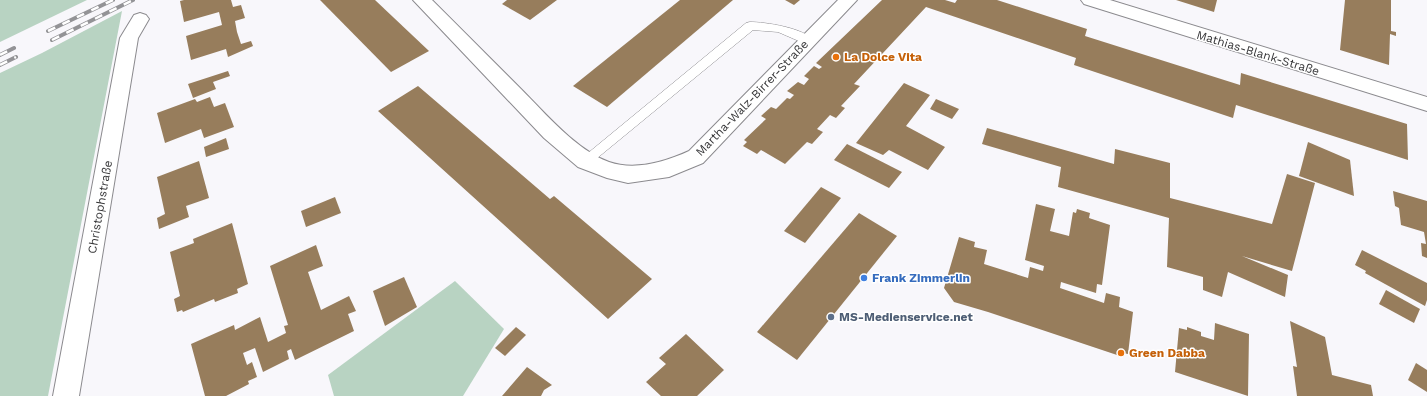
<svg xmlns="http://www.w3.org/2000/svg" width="1427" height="396" font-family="'Work Sans',sans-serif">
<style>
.green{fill:#b8d3c2}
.building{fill:#977d5c}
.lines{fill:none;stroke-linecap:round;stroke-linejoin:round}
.service-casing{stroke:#8b8a8e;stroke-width:1}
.minor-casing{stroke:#8b8a8e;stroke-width:2}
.service{fill:#fff;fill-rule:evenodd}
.minor{fill:#fff;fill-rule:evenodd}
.rail-casing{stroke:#939396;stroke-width:4}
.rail{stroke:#fff;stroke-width:2.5;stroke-dasharray:8;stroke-linecap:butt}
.food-dot{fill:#e8710a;stroke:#fff;stroke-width:1.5}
.shop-dot{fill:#3f7fe0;stroke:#fff;stroke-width:1.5}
.service-dot{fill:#5c6f8a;stroke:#fff;stroke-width:1.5}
.labels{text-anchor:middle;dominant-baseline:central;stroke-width:3;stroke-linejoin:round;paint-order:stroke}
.street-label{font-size:12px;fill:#373739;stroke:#fff}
.food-label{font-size:12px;font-weight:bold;fill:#c56008;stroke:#fff;text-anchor:start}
.shop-label{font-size:12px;font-weight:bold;fill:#366cbe;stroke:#fff;text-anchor:start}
.service-label{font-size:12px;font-weight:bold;fill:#4e5e75;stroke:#fff;text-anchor:start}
</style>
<rect width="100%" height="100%" fill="#f8f7fb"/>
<!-- green -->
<g class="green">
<path d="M0,0H87L0,42Z"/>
<path d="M122,11L48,396H0V73L42,53Z"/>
<path d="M455,281L504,329L463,396H334L328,375Z"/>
</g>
<!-- building -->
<g class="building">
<path d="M184,0H231L233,7L241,5L245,18L235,21L237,32L241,44L251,41L253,46L228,57L226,49L191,60L186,36L222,25L219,12L184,22L180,1Z"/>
<path d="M320,0H375L429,51L391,72Z"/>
<path d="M507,0H557L530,20L502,4Z"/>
<path d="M680,0H733L607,107L573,86Z"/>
<path d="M785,0H800L794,5Z"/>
<path d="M882,0H945L955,3L957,0H997L1087,29L1085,36L1240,85L1241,73L1293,89L1407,124L1408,160L1236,105L1233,118L1074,65L1076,58L926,7L854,84L860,86L841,106L845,108L836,118L830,115L817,129L823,132L812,144L807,142L785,164L761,150L757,154L743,146L747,142L744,140L766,119L761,116L771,107L776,109L787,98L790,99L794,95L787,91L798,82L804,85L809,79L804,76L814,66L819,69L822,67L816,63Z"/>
<path d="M1176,0H1217L1214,12Z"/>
<path d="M1345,0H1391V31L1396,32V36L1390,34L1389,65L1340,50Z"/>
<path d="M228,71L230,76L213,82L216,89L193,98L188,84Z"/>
<path d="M904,83L930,95L906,126L945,147L928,170L889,150L883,155L856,143Z"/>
<path d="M418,86L550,199L554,196L652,279L608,319L378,111Z"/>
<path d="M210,97L214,107L225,103L234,127L204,138L201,129L165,143L157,113L195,99L197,102Z"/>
<path d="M936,99L959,109L952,119L930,109Z"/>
<path d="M987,128L1114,164L1115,149L1170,163V198L1272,224L1287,174L1315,183L1292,271L1242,256L1288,275L1285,297L1228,272L1222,297L1203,290V277L1167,267L1169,218L1058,187L1061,167L982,144Z"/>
<path d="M226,138L229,149L206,157L204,147Z"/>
<path d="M1308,142L1350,160L1354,196L1299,176Z"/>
<path d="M847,144L902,172L889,188L834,160Z"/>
<path d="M199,161L209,198L186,206L189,217L159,229L157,218L165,214L157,177Z"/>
<path d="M821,187L841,198L805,243L784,231Z"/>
<path d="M1393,191L1427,201V258L1422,256L1421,243L1426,244L1424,232L1401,225L1399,208L1395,206Z"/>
<path d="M335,197L341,213L306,227L301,211Z"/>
<path d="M1036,204L1055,209L1050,231L1069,236L1073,212L1076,213L1077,209L1090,213L1089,218L1110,225L1102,285L1097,284L1096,293L1061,282L1060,288L1104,303L1106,293L1120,297L1119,307L1133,312L1128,354L1123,353V357L988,312L954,302L944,288L959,237L975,242L974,247L987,250L984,264L1028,278L1030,267L1043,271L1044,266L1025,260Z"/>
<path d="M859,213L897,236L797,360L757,332Z"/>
<path d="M232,223L248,284L237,289L238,293L215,302L214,299L183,312L182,310L177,312L174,299L180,296L170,252L194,243L193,239Z"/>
<path d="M316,245L323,266L308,272L321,310L349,296L356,311L348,314L354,331L295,360L291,349L287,351L289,359L263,372L255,348L243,353L247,365L252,362L257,377L248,381L249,384L226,396H205L191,344L234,325L235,330L260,317L268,342L286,333L284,326L288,325L270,266Z"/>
<path d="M1362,250L1427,283V300L1425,306L1365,273L1366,271L1355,265Z"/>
<path d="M404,277L417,307L385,326L373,291Z"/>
<path d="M1386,290L1420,309L1414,323L1379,304Z"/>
<path d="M1290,321L1325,337L1332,375L1371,385L1373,396H1297L1293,366L1297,367Z"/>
<path d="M1215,323L1249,334L1248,396L1175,372L1179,328L1187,330V327L1201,332V336L1214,340Z"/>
<path d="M516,327L526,335L505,356L495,348Z"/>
<path d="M686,334L724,370L697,396H661L646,382L666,364L659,358Z"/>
<path d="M1416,363L1427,370V392L1408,380Z"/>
<path d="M527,367L552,385L544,390L541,396H502Z"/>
</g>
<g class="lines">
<defs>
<path id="service" d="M750,22C765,22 805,28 814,41L808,45L778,32L753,30L590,164L586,166L582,164L580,161L582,158L746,23Z"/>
<g id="minor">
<path d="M413,0H432C462,30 491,59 521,89C545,113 576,150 609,162C635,171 665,162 689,151L838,0H857L703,163L669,177L628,183L607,178L578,167L544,138Z"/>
<path d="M1081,0H1110L1427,97V111L1084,4Z"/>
<path d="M140,13L146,15L149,19L138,38L79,396H53L120,38L134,15Z"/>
</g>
</defs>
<!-- service casing -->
<use href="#service" class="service-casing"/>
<!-- minor casing -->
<use href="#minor" class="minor-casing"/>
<!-- service -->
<use href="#service" class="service"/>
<!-- minor -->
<use href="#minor" class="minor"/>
<defs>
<g id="rail">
<path d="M48,31L113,0"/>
<path d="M52,40L133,0"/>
<path d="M0,55L14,48"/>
<path d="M0,65L16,57"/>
</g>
</defs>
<!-- rail casing -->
<use href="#rail" class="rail-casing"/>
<!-- rail -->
<use href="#rail" class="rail"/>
</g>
<!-- markers -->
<g class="food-dot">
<circle cx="836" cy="57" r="4"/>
<circle cx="1121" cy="353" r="4"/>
</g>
<circle class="shop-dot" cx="864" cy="278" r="4"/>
<circle class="service-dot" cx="831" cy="317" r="4"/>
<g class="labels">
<!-- street labels -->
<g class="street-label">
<text transform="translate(1258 53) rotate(17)">Mathias-Blank-Straße</text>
<text transform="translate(752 98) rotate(-46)">Martha-Walz-Birrer-Straße</text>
<text transform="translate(100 207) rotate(-80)">Christophstraße</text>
</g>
<!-- food labels -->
<g class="food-label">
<text x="844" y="57">La Dolce Vita</text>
<text x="1129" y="353">Green Dabba</text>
</g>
<!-- shop labels -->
<g class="shop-label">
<text x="872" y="278">Frank Zimmerlin</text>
</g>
<!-- service labels -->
<g class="service-label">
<text x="839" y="317">MS-Medienservice.net</text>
</g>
</g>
</svg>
